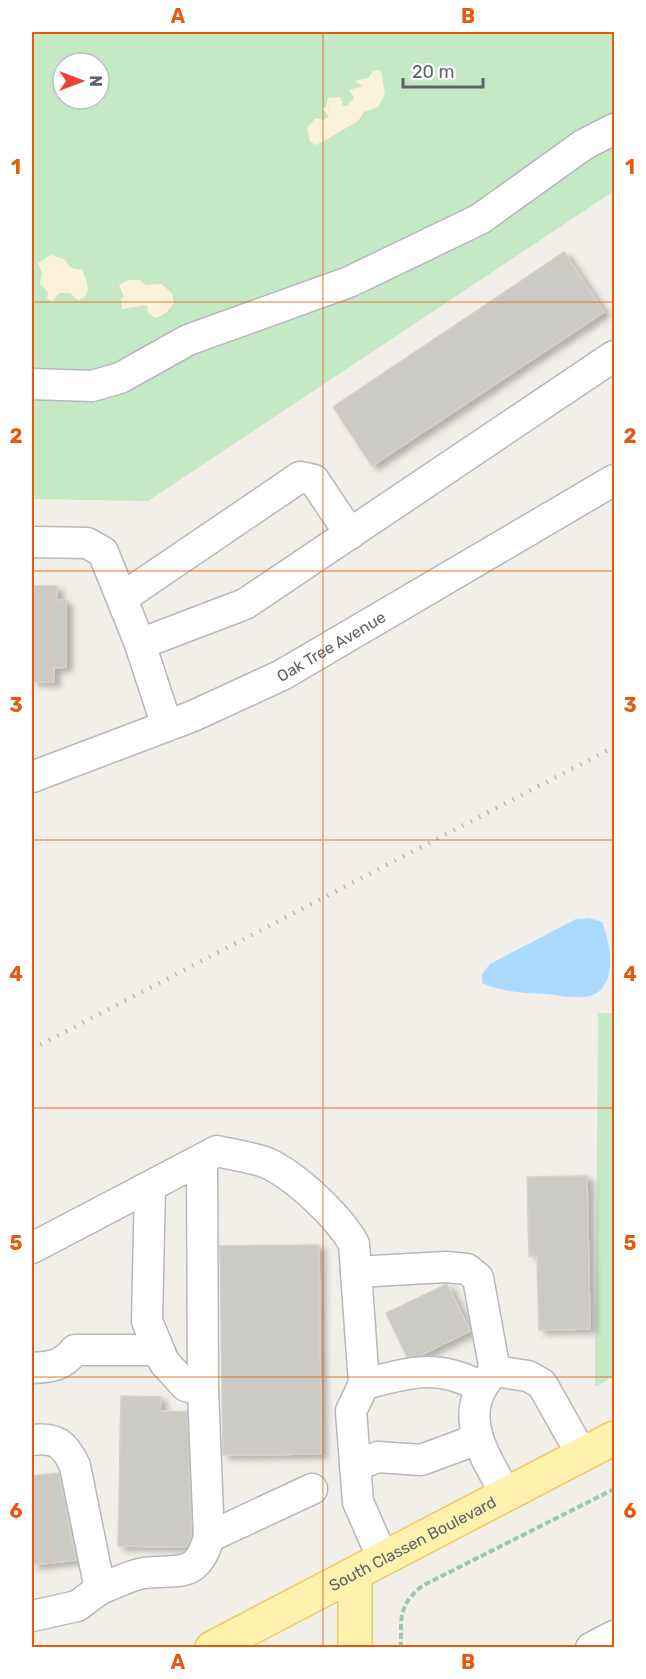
<svg xmlns="http://www.w3.org/2000/svg" width="646" height="1679" font-family="Rubik,sans-serif">
<style>
.green{fill:#c5e8c5;fill-rule:evenodd}
.sand{fill:#fbf3d9}
.water{fill:#aadaff}
.building{fill:#cccac5;stroke:#d6d1c6;stroke-width:1.5;filter:url(#shadow)}
.lines{fill:none;stroke-linecap:round;stroke-linejoin:round}
.minor-casing{stroke:#b5b8bc;stroke-width:33}
.major-casing{stroke:#f2c960;stroke-width:36}
.path{stroke:#9cc7a9;stroke-width:4;stroke-dasharray:6 3;stroke-linecap:butt}
.minor{stroke:#fff;stroke-width:30}
.major{stroke:#fff2af;stroke-width:33}
.rail{stroke:#b6b7b8;stroke-width:4.5;stroke-dasharray:1.5 8;stroke-linecap:butt}
.grid{fill:none;stroke:#e8590c;stroke-width:1.5;stroke-opacity:0.55}
.labels{text-anchor:middle;dominant-baseline:central;stroke-width:4.5;stroke-linejoin:round;paint-order:stroke}
.street-label{font-size:16px;fill:#5f6368;stroke:#fff}
.neatline{fill:none;stroke:#e8590c;stroke-width:2}
.grid-label{font-size:20px;text-anchor:middle;font-weight:bold;fill:#e8590c}
</style>
<defs>
<filter id="shadow"><feDropShadow dx="6" dy="4" stdDeviation="3" flood-color="#0004"/></filter>
</defs>
<rect width="100%" height="100%" fill="#f1efe8"/>
<!-- green -->
<g class="green">
<path d="M32,32H614V191L148,501L32,499ZM63,63H99V99H63Z"/>
<path d="M598,1013H614V1376L595,1387Z"/>
</g>
<!-- sand -->
<g class="sand">
<path d="M377,70L381,71L385,94L378,107L364,112L358,121L317,145L310,142L307,127L316,118L323,120L329,117L322,108L326,107L328,98L340,97L343,106H347L354,98L349,90L363,86L354,81L368,78L373,71Z"/>
<path d="M51,255L64,259L71,268L82,270C87,281 94,296 78,300L70,293H59L53,301L47,299L48,293L40,283L42,273L38,263Z"/>
<path d="M129,280H140L146,285L161,284L172,293L174,303L166,313L156,318L148,313L147,305L122,309L121,299L124,297L119,285Z"/>
</g>
<!-- water -->
<path class="water" d="M589,918L602,922C610,941 618,981 595,994C582,1001 559,995 545,994C523,993 501,992 482,983V974L490,964L576,919Z"/>
<!-- building -->
<g class="building">
<path d="M564,252L604,312L372,466L333,407Z"/>
<path d="M32,586H57V600H66V667L54,668V682H32Z"/>
<path d="M587,1176L590,1329L539,1330L537,1256H529L527,1177Z"/>
<path d="M319,1245L321,1454L223,1455L220,1246Z"/>
<path d="M447,1284L470,1331L421,1355L407,1357L386,1313Z"/>
<path d="M121,1396L161,1397L160,1411L187,1412L191,1521V1537L186,1547L118,1546Z"/>
<path d="M59,1473L76,1560L32,1565V1476Z"/>
</g>
<g class="lines">
<defs>
<g id="minor">
<path d="M32,384L92,386L120,378L188,340L349,282L480,219L583,145L614,129"/>
<path d="M32,542L87,543L103,552L140,644L245,604L614,356"/>
<path d="M122,598L300,477L314,480L350,534"/>
<path d="M140,644L167,726"/>
<path id="s1" d="M32,777L193,716L282,675L614,480"/>
<path d="M202,1160L203,1391"/>
<path d="M32,1248L217,1151C233,1155 252,1157 267,1163C296,1176 339,1217 354,1244L364,1384"/>
<path d="M356,1272L446,1267L467,1269L478,1278L495,1371"/>
<path d="M32,1368C52,1367 62,1366 75,1350H159"/>
<path d="M32,1440C56,1437 65,1444 75,1466L100,1589L77,1606L32,1616"/>
<path d="M355,1466L378,1457L421,1460L478,1439"/>
<path d="M506,1494C483,1453 454,1411 495,1371L528,1376L542,1384L582,1455"/>
<path d="M209,1537L312,1489"/>
<path d="M383,1559L358,1502L351,1411L364,1384C409,1373 436,1363 479,1386"/>
<path d="M100,1589C114,1584 130,1575 144,1573C181,1569 197,1579 209,1537L203,1391L186,1386L164,1362L147,1321L150,1187"/>
<path d="M591,1648L614,1636"/>
</g>
<g id="major">
<path d="M355,1575V1648"/>
<path id="s2" d="M212,1648L614,1438"/>
</g>
</defs>
<!-- minor casing -->
<use href="#minor" class="minor-casing"/>
<!-- major casing -->
<use href="#major" class="major-casing"/>
<!-- path -->
<path class="path" d="M401,1648C401,1618 398,1606 422,1586L614,1489"/>
<!-- minor -->
<use href="#minor" class="minor"/>
<!-- major -->
<use href="#major" class="major"/>
<!-- rail -->
<path class="rail" d="M32,1049L614,747"/>
</g>
<!-- grid -->
<path class="grid" d="M323,32V1648M32,302H614M32,571H614M32,840H614M32,1108H614M32,1377H614"/>
<g class="labels">
<!-- street labels -->
<g class="street-label">
<text stroke="none"><textPath href="#s1" startOffset="327">Oak Tree Avenue</textPath></text>
<text stroke="none"><textPath href="#s2" startOffset="226">South Classen Boulevard</textPath></text>
</g>
</g>
<!-- border -->
<rect width="646" height="1679" fill="none" stroke="#ffffff" stroke-width="66"/>
<!-- north arrow -->
<g transform="translate(81 81) rotate(90)"><circle r="28" fill="#ffffff" stroke="#bfc1c3" stroke-width="1.5"/>
<path d="M0-4.5L10 22L0 15L-10 22Z" fill="#ea4335"/>
<text y="-9" font-size="16" font-weight="bold" text-anchor="middle" fill="#5f6368">N</text>
</g>
<!-- scale -->
<path d="M403 78v9h80v-9" fill="none" stroke="#5f6368" stroke-width="3"/>
<text x="412" y="78" font-size="18" fill="#5f6368" stroke="#ffffff" stroke-width="4.5" paint-order="stroke">20 m</text>
<rect x="33" y="33" width="580" height="1613" class="neatline"/>
<g class="grid-label">
<text x="178" y="23">A</text>
<text x="468" y="23">B</text>
<text x="16" y="174">1</text>
<text x="630" y="174">1</text>
<text x="16" y="443">2</text>
<text x="630" y="443">2</text>
<text x="16" y="712">3</text>
<text x="630" y="712">3</text>
<text x="16" y="981">4</text>
<text x="630" y="981">4</text>
<text x="16" y="1250">5</text>
<text x="630" y="1250">5</text>
<text x="16" y="1518">6</text>
<text x="630" y="1518">6</text>
<text x="178" y="1669">A</text>
<text x="468" y="1669">B</text>
</g>
</svg>
